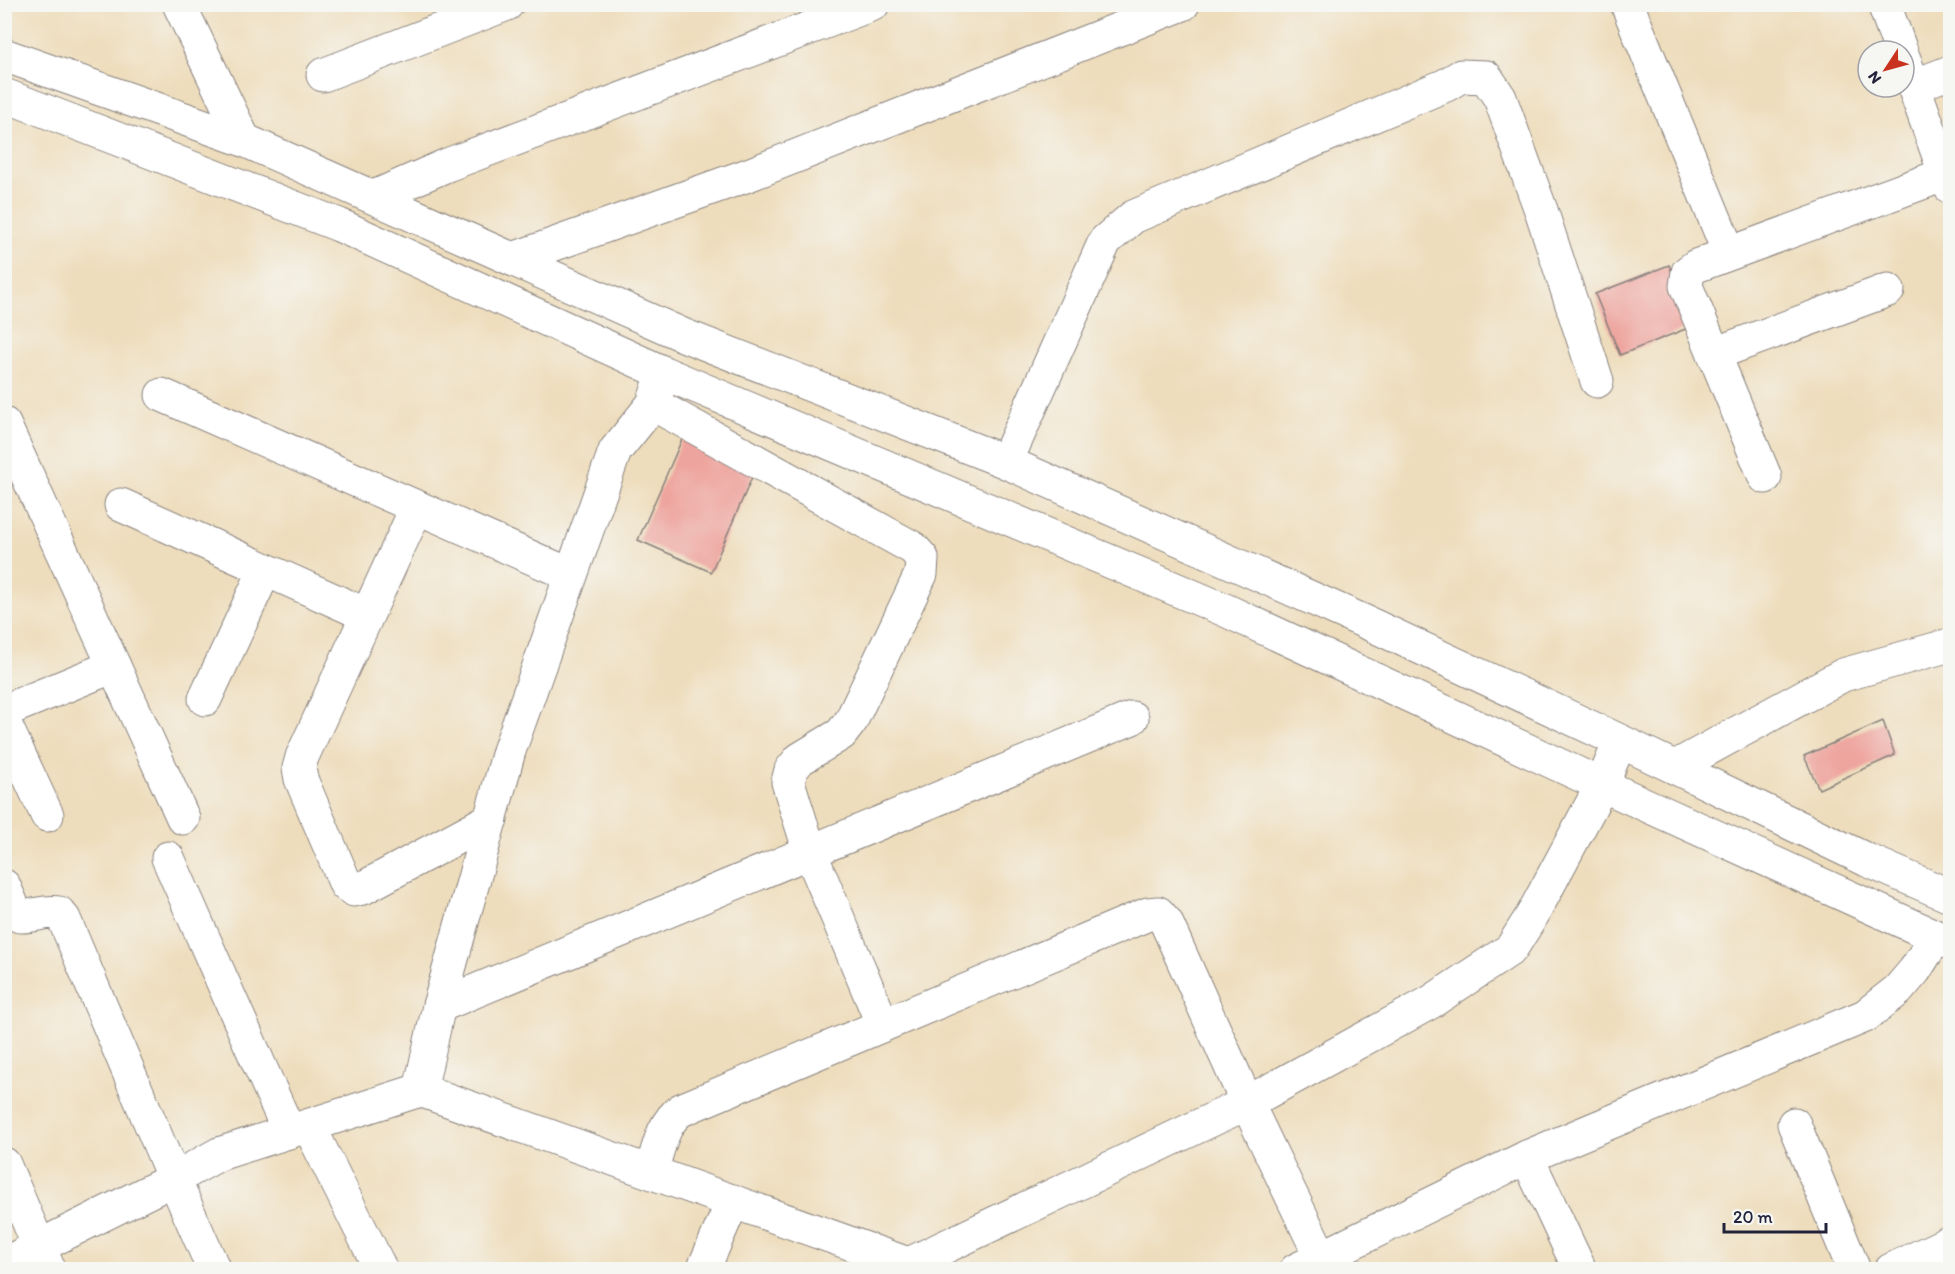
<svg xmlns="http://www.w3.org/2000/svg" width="1955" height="1274" font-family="Itim,sans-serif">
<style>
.building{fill:#eea49e}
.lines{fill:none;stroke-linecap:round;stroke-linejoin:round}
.minor-casing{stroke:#88807c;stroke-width:35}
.minor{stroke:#fff;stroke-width:33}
</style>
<rect width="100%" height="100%" fill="#f6f6f2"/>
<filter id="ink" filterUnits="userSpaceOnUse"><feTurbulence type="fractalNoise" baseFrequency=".0167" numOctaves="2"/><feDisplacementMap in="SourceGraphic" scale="12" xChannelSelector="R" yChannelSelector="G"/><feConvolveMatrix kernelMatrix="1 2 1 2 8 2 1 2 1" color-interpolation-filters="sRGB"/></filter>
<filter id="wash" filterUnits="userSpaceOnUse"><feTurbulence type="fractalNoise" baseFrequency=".008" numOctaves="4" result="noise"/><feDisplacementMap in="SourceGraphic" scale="24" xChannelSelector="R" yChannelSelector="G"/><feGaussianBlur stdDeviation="1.35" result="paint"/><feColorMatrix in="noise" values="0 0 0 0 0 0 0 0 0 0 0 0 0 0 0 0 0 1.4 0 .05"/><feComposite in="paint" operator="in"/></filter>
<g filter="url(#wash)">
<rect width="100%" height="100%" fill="#eeddbc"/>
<g id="blocks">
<!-- building -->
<g class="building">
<path d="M1669,265L1693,326L1620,355L1595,294Z"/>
<path d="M683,437L756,468L711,572L638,540Z"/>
<path d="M1883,721L1895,755L1819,789L1804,756Z"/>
</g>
</g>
</g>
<g filter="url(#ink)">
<use href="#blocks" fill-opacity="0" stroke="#88807c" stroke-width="1.5"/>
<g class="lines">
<defs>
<g id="minor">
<path d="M179,4L244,140"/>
<path d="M1627,4L1729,253"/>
<path d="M1884,4L1901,51"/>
<path d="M4,55L244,140L683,335L1006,462L1372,625L1620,741L1867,860L1950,896"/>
<path d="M1904,59L1950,187"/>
<path d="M323,75L507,4"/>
<path d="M1914,86L1950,72"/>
<path d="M4,95L339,225L664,373L1225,610L1602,785L1950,943"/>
<path d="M374,197L447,165L873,4"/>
<path d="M513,259L748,175L1183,4"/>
<path d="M1714,354L1888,290"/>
<path d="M162,395L571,575"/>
<path d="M653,404L913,548L922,558L921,574L851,721L841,734L800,759L791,770L788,782L810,852L883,1025"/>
<path d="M4,424L183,818"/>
<path d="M1006,462L1105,241L1133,217L1446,85L1461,76L1486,77L1500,98L1542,213L1597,381"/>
<path d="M1765,477L1686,286L1688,272L1696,266L1946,174"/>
<path d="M121,505L367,615"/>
<path d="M417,507L302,757L299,768L301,779L346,885L354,890L363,888L491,819"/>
<path d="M205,699L265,570"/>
<path d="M4,711L114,666"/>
<path d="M4,722L47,815"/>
<path d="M1675,767L1843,675L1950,645"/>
<path d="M168,858L289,1132"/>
<path d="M4,886L13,907L20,916C34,917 45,910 59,913L64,919L174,1179L214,1270"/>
<path d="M439,1006L1132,718"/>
<path d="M420,1090L439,1006L509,751L615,451L653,404L660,383"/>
<path d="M1794,1124L1854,1270"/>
<path d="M309,1126L381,1270"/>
<path d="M1527,1157L1580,1270"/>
<path d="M4,1164L49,1270"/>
<path d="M651,1172C658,1151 662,1123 681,1110L1148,914L1158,913L1166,922L1247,1103L1321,1257"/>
<path d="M4,1264L174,1179L219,1154L420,1090L925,1270"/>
<path d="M909,1264L1247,1103L1431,1002L1511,949L1533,914L1602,785L1620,741"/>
<path d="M703,1270L733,1201"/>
<path d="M1296,1270L1527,1157L1865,1016L1898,990L1915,970L1936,937"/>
<path d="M1891,1270L1950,1242"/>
</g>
</defs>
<!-- minor casing -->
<use href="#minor" class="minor-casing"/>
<!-- minor -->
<use href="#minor" class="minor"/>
</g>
</g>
<!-- margin -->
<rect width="1955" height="1274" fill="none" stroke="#f6f6f2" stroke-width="24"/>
<!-- north arrow -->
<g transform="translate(1886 69) rotate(234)"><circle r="28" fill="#f6f6f2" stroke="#a1a1a9" stroke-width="1.5"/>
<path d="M0-4.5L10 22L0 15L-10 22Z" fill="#c8321e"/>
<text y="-9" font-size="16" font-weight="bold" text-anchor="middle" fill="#22223b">N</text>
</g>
<!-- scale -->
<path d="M1724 1223v9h102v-9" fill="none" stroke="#22223b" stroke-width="3"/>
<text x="1733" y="1223" font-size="18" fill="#22223b" stroke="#f6f6f2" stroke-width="4.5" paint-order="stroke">20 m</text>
</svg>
